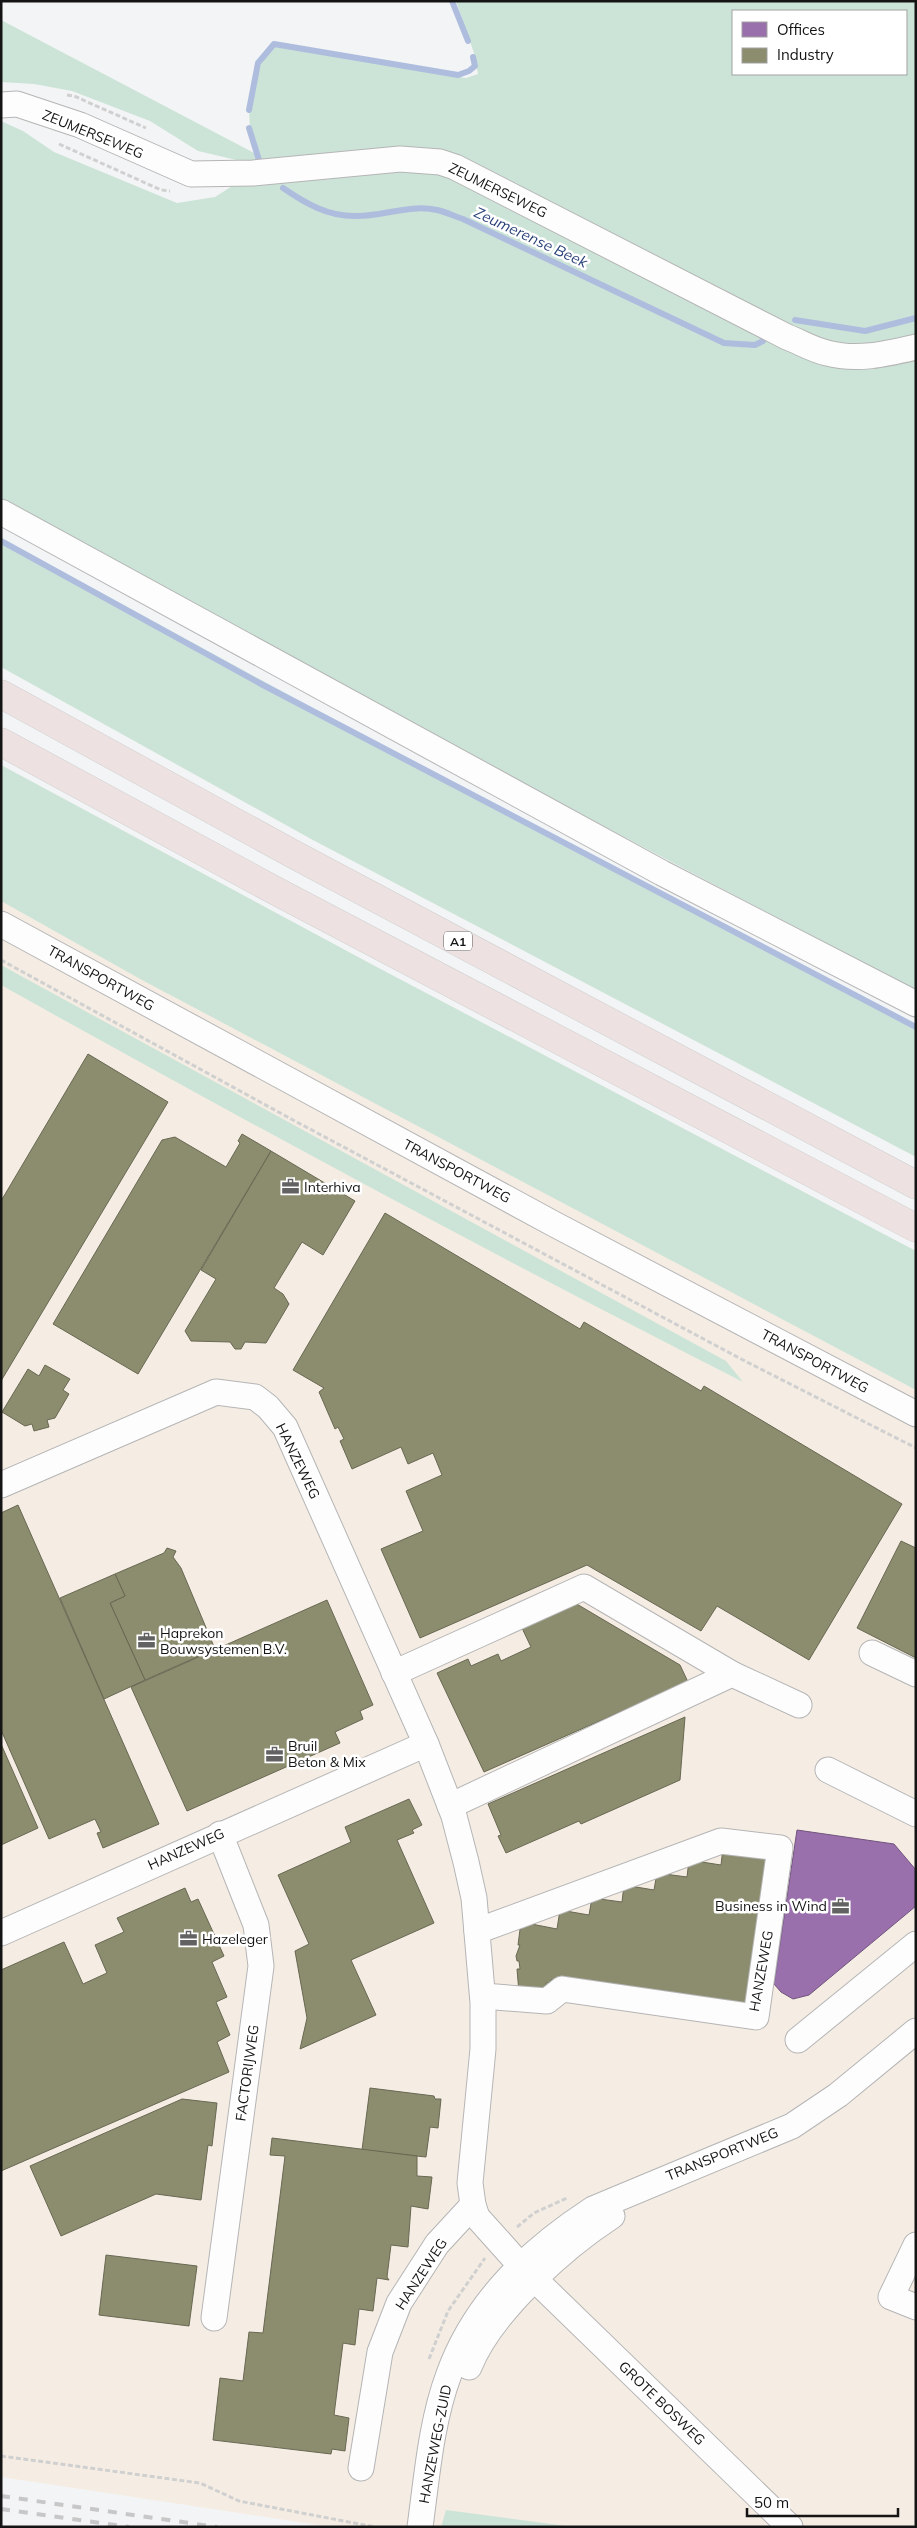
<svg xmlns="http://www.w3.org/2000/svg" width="917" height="2528" font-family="Mulish,sans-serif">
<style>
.industrial{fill:#f5ede3}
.green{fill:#cce4d7;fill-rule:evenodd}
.offices{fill:#9970ab;stroke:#71547e}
.industry{fill:#8c8c6e;stroke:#686853}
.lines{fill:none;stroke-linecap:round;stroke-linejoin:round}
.stream{stroke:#aebdde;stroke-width:6}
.minor-casing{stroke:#b5b5b6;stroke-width:27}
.highway-casing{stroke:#d1d1d1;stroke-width:29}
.path{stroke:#d0d0d0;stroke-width:3;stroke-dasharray:5 2.5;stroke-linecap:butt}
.minor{stroke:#fdfdfe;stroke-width:25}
.highway{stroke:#ede1e1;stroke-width:28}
.rail{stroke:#c7c7c8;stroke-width:4;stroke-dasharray:9 9;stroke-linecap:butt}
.labels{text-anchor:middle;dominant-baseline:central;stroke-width:5;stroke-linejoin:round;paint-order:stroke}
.shield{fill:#fff;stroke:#5a5a5b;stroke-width:1}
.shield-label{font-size:12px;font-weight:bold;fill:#141415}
.street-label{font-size:14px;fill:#141415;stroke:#fff}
.poi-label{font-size:14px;fill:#141415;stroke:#fff;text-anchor:start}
.water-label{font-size:15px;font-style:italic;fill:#294179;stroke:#fff}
</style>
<rect width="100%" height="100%" fill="#f3f4f5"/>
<!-- industrial -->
<path class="industrial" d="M1,852L916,1343V2527H332L1,2477Z"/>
<!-- green -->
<g class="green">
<path d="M456,1H916V339L883,347L826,346L458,162L262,166L198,151L150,121L72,91L34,84L1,82V20L256,154C244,118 247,77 273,47L281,46L466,78L478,74L474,53ZM733,11H906V74H733Z"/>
<path d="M1,121L23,131L54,152L177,203L215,197L237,183L422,164L784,342L916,355V991L512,778L1,503Z"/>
<path d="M1,538L494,807L916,1025V1157L311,839L1,667Z"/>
<path d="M1,765L373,965L916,1251V1390L142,980L1,901Z"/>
<path d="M1,965L726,1361L743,1382C493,1255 246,1122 1,985Z"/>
<path d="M446,2510L574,2527H441Z"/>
</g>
<!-- offices -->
<path class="offices" d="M797,1830L894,1844L916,1870V1906L809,1995L793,1999L781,1992L774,1984Z"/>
<!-- industry -->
<g class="industry">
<path d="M88,1054L168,1102L1,1381V1201Z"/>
<path d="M242,1134L271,1151L138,1374L53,1324L162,1140L175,1137L226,1167L240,1143L238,1141Z"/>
<path d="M271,1151L355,1201L323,1255L302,1242L274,1288L283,1294L289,1304L266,1343L245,1342L241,1349H235L230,1342L191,1341L185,1331L216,1279L201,1270Z"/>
<path d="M385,1213L580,1329L584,1322L701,1391L704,1386L902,1504L809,1660L717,1606L701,1631L587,1565L420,1638L381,1549L423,1531L406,1491L442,1475L433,1453L408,1464L401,1447L352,1469L340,1441L344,1439L338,1427L335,1429L319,1392L324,1388L293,1370Z"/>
<path d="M45,1365L70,1379L63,1390L69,1394L55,1418L47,1420L49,1427L34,1431L32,1424L25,1426L2,1412L28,1369L39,1376Z"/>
<path d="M18,1505L159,1824L103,1848L97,1833L101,1832L95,1819L49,1839L1,1730V1513Z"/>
<path d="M901,1541L916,1548V1658L857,1628Z"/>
<path d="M167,1548L176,1551L173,1557L181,1568L215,1649L145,1680L110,1603L125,1596L115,1574L164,1553Z"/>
<path d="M115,1574L125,1596L110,1603L145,1680L104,1699L60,1598Z"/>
<path d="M327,1600L373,1705L360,1711L363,1719L335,1732L340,1743L187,1811L131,1687Z"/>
<path d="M575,1603L680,1665L688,1682L484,1772L437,1673L468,1659L471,1666L498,1654L501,1661L531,1647L521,1626Z"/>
<path d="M685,1717L680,1780L581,1824L579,1821L506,1853L498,1836L501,1835L488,1804Z"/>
<path d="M1,1744L38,1828L1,1845Z"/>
<path d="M409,1799L422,1825L412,1830L414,1833L397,1840L434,1923L351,1960L376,2015L300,2049L307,2018L295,1951L309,1944L278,1875L351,1842L345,1827Z"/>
<path d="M723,1848L773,1855L752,2009L551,1980L550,1983H546V1990L519,1993L517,1969H520L519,1961H517L516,1956L520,1945H518L521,1922L557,1929L560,1910L589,1915L592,1898L622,1902L624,1885L654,1890L657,1873L687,1877L689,1860L721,1865Z"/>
<path d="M185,1888L191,1902L198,1899L224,1956L212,1962L227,1997L216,2002L230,2035L217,2042L229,2072L1,2171V1970L64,1942L83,1984L107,1973L95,1945L124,1932L117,1918Z"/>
<path d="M370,2088L434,2096L435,2099H441L438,2128L430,2127L426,2157L362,2150Z"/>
<path d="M182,2099L217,2103L212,2146L208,2145L201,2200L156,2194L61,2236L30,2166Z"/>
<path d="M272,2138L417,2156V2176L432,2177L428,2209L411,2206L408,2247L391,2245L387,2277L389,2280L377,2278L373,2311L359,2309L355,2345L343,2343L334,2415L349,2418L345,2451L332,2449L331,2454L213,2440L220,2378L243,2381L249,2332L263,2333L285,2156L270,2155Z"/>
<path d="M106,2255L197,2266L189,2326L99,2315Z"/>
</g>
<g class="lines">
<!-- stream -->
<g class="stream">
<path d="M452,1L468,41"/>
<path d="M249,110L258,63L274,44L458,75L469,71L475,66L473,57"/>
<path d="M249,128L259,160"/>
<path d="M283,188C305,203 328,217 357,216C383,216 411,204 437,210C446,212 454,216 463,219L724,343L755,345L763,341"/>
<path d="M795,320L865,331L916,318"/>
<path d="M1,541L263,685L916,1027"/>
</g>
<defs>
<g id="minor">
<path d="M1,105L17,104L80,125L191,174L253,173L400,159L440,162L455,167L787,337C800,342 813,350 827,353C857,361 886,354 916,347"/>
<path d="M1,512L662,873L916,1004"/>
<path d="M1,924L554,1224L916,1414"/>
<path d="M1,1485L216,1392L255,1397L268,1407L285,1427L426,1744L454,1816L466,1862L474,1898L483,2003V2049L470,2183L473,2205L477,2217L520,2265L790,2527"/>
<path d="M872,1653L916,1674"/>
<path d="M394,1673L584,1587L732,1674"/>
<path d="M828,1770L916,1814"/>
<path d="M450,1806L732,1674L799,1705"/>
<path d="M477,1931L721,1841L780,1848L756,2017L562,1989L547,2001L483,1996"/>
<path d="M1,1933L426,1744"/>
<path d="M798,2040L916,1944"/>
<path d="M916,2245L891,2297L916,2307"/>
<path d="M214,2318L261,1966L256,1925L220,1834"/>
<path d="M469,2367C491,2312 563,2248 612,2216"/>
<path d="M361,2468L380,2352L399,2303L437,2244L473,2205"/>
<path d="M420,2527C427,2476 431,2422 449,2374C475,2302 530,2250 593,2209L792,2126L838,2095L916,2031"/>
</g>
<g id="highway">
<path d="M1,694L293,854L916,1185"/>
<path d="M1,742L274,890L916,1228"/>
</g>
</defs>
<!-- minor casing -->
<use href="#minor" class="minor-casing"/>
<!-- highway casing -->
<use href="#highway" class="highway-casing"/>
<!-- path -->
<g class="path">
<path d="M67,95L74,96L146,128"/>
<path d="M59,144L161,190L170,191"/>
<path d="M1,960L293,1120L743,1360L916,1448"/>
<path d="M517,2227L534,2213L567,2198"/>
<path d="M429,2359L448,2311L485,2258"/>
<path d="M1,2456L200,2483L239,2501L375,2527"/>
</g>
<!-- minor -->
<use href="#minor" class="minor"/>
<!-- highway -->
<use href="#highway" class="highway"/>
<!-- rail -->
<g class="rail">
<path d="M1,2496L217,2527"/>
<path d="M1,2509L129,2527"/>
</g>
</g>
<!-- icons -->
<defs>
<symbol id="office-bare" viewBox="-9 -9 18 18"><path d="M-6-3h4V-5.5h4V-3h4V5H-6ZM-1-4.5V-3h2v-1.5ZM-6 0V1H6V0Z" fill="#626263" stroke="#fff" stroke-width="2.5" paint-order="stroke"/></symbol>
</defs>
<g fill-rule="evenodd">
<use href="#office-bare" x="278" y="1174" width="25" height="25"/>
<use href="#office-bare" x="134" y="1628" width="25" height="25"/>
<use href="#office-bare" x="262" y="1742" width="25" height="25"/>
<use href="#office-bare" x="828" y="1894" width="25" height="25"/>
<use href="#office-bare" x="176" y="1926" width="25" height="25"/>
</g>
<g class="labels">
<!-- shield labels -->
<rect class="shield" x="444" y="931.5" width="28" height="19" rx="4"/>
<g class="shield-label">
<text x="458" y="941">A1</text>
</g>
<!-- street labels -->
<g class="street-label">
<text transform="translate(93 134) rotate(22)">ZEUMERSEWEG</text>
<text transform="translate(498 190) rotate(26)">ZEUMERSEWEG</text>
<text transform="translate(101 978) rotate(29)">TRANSPORTWEG</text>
<text transform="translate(457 1171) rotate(28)">TRANSPORTWEG</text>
<text transform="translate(815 1361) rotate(28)">TRANSPORTWEG</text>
<text transform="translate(298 1461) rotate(64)">HANZEWEG</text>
<text transform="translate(186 1849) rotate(-24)">HANZEWEG</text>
<text transform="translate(761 1971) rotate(-80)">HANZEWEG</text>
<text transform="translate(247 2073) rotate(-82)">FACTORIJWEG</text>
<text transform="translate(722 2154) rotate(-22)">TRANSPORTWEG</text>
<text transform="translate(421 2274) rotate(-57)">HANZEWEG</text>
<text transform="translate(662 2403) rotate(44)">GROTE BOSWEG</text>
<text transform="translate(435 2444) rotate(-79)">HANZEWEG-ZUID</text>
</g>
<!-- poi labels -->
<g class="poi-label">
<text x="304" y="1187">Interhiva</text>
<text x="160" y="1633">Haprekon<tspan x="160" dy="16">Bouwsystemen B.V.</tspan></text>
<text x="288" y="1746">Bruil<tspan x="288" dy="16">Beton &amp; Mix</tspan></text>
<text x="827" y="1906" text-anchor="end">Business in Wind</text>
<text x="202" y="1939">Hazeleger</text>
</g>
<!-- water labels -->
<g class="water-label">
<text transform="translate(531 237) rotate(25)">Zeumerense Beek</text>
</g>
</g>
<!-- border -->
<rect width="917" height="2528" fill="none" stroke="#141415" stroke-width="5"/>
<!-- legend -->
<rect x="732" y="10" width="175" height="65" fill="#ffffff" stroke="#a1a1a1"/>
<rect x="742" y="22" width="25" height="15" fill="#9970ab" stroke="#a1a1a1"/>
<text x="777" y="35" font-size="15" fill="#141415">Offices</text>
<rect x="742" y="48" width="25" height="15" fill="#8c8c6e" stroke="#a1a1a1"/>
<text x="777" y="60" font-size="15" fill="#141415">Industry</text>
<!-- scale -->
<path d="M747 2508v8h151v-8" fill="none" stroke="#141415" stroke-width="2.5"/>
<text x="754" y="2508" font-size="15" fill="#141415" stroke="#ffffff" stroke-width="4" paint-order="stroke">50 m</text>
</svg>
